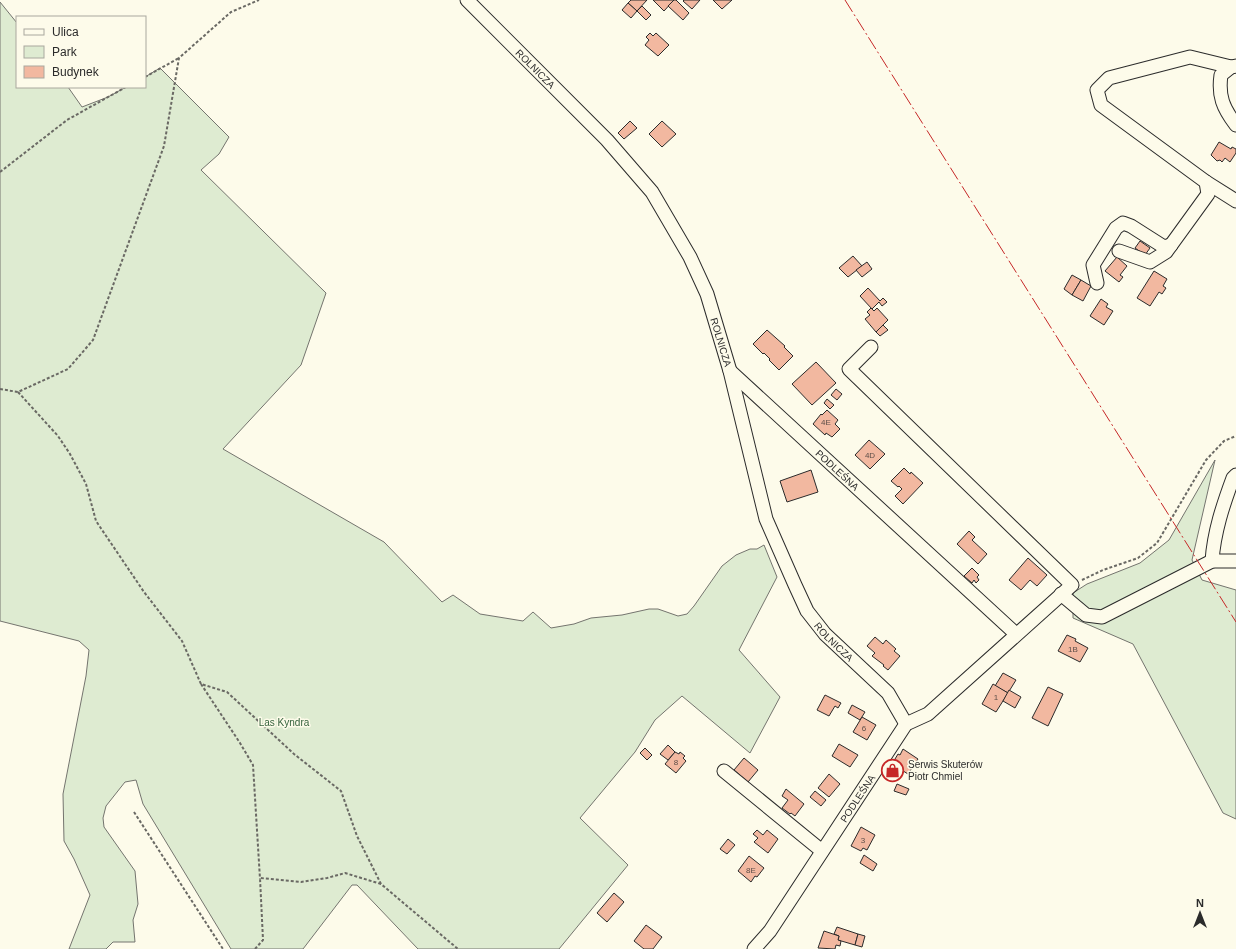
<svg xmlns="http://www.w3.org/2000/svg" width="1236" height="949" font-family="Arial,sans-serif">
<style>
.green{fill:#deebd1;stroke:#74746e}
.building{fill:#f2b8a0;stroke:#2b2b2b}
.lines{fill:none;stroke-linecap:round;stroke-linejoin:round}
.minor-casing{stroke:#2b2b2b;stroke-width:15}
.path{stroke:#6a6964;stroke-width:2;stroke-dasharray:3 2;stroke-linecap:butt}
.minor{stroke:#fdfbea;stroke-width:13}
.power{stroke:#c62828;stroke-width:1;stroke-dasharray:14 3 2 3;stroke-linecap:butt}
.labels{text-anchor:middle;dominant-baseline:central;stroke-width:3;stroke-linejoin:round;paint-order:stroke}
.number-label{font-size:8px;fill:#5d4e48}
.street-label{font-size:10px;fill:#2b2b2b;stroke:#fdfbea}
.park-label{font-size:10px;fill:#34623c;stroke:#fdfbea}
.poi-label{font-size:10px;fill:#2b2b2b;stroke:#fdfbea;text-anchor:start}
</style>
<rect width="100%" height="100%" fill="#fdfbea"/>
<!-- green -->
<g class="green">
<path d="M0,2L17,23V87H68L82,107L108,97L126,87H145V77L160,68L229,137L219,154L201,170L326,293L301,365L223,449L384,542L442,602L453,595L480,614L523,621L533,612L551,628L574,624L591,618L622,615L649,609H658L678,616L687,614L694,606L722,566L736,555L750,549H757L764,545L777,577L739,650L780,697L750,753L682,696L655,720L635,752L580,818L628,865L559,949H418L357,885H352L303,949H231L143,804L136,780L125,782L106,806L103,818L104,827L135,871L138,904L133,920L135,942H113L106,949H69L90,895L74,859L64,841L63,794L86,676L89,650L79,641L0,621Z"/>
<path d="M1215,460L1192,560L1202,580L1236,590V819L1223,813L1133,644L1073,618V593L1087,584L1140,563L1169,540Z"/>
</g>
<!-- building -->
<g class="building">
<path d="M631,0H647L637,11L628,3Z"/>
<path d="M653,0H674L664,11Z"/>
<path d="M674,0H676L689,13L683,20L668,6Z"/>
<path d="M684,0H700L692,9L683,1Z"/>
<path d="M713,0H732L722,9Z"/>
<path d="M628,3L637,11L631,18L622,10Z"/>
<path d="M642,6L651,15L646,20L637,11Z"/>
<path d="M650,33L653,36L656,33L669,45L658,56L645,45L649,40L646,37Z"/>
<path d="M630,121L637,128L624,139L618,133Z"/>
<path d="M662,121L676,134L662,147L649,134Z"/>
<path d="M1219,142L1231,149L1232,147L1236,149V153L1230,162L1225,158L1222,162L1220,160L1217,161L1211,155Z"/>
<path d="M1140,241L1150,248L1145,255L1135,248Z"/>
<path d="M853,256L862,266L848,277L839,268Z"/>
<path d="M1117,257L1127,266L1120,275L1123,277L1119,282L1105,271Z"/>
<path d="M867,262L872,269L862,277L856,270Z"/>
<path d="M1154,271L1167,279L1163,286L1166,288L1162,294L1159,292L1150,306L1137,298Z"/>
<path d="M1072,275L1081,280L1072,295L1064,289Z"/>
<path d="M1081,280L1091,286L1083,301L1072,295Z"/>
<path d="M868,288L880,301L883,298L887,302L882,306L879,302L872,309L860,296Z"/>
<path d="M1101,299L1108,304L1106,307L1113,311L1104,325L1090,316Z"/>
<path d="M871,308L874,311L877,308L888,320L876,332L865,319L870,315L867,312Z"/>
<path d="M883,325L888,330L880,336L876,332Z"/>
<path d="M767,330L785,346L784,347L793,356L779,370L769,360L770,359L764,353L763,354L753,344Z"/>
<path d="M816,362L836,383L812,405L792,384Z"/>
<path d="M836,389L842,394L837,400L831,395Z"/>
<path d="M827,399L834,405L830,409L824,403Z"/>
<path d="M827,410L838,420L835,424L840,429L832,437L826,433L825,435L813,424L821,414L822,415Z"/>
<path d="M869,440L885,454L870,469L855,455Z"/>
<path d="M904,468L910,474L911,472L923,483L903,504L895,496L902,489L899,486L898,487L891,481Z"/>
<path d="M811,470L818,492L787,502L780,481Z"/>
<path d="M969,531L975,537L972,540L987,554L978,564L957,544Z"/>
<path d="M1028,558L1047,575L1037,586L1030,580L1021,590L1009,580Z"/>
<path d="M972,568L979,575L977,577L979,580L976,583L974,580L972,583L964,576Z"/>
<path d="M1067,635L1076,639L1075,641L1088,648L1080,662L1058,651Z"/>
<path d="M875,637L883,644L886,640L896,649L894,651L900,656L888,670L883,666L884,665L872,656L875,653L867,646Z"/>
<path d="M1003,673L1016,680L1008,693L995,686Z"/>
<path d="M993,684L1008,693L996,712L982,704Z"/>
<path d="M1048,687L1063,694L1048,726L1032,718Z"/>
<path d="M1009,690L1021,697L1015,708L1003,701Z"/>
<path d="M825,695L841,703L838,708L835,706L829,716L817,710Z"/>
<path d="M852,705L865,712L860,720L848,713Z"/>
<path d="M862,717L876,725L867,740L853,732Z"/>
<path d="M839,744L858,755L850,767L832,756Z"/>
<path d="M668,745L675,752L668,760L660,754Z"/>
<path d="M645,748L652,755L647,760L640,753Z"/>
<path d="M903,749L918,759L908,774L892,764L898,754L900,755Z"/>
<path d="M675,752L679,754L680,752L685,756L683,758L686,761L676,773L665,764Z"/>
<path d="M744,758L758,770L748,782L734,770Z"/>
<path d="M829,774L840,784L829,797L818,788Z"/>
<path d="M897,784L909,789L906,795L894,791Z"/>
<path d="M786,789L804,804L795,816L791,813L790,814L782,808L788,800L782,796Z"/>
<path d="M815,791L826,800L821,806L810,797Z"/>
<path d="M861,827L875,835L867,850L863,848L861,851L851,846Z"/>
<path d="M757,830L763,835L767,830L778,839L768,853L754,842L758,838L753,834Z"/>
<path d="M728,839L735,845L727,854L720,849Z"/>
<path d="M864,855L877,864L873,871L860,863Z"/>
<path d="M749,856L764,868L757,877L755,876L751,882L738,871Z"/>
<path d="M614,893L624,902L607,922L597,913Z"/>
<path d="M646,925L662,937L653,949H644L634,941Z"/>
<path d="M837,927L858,934L855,945L838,940L839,936L834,934Z"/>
<path d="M824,931L839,936L838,940L841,941L840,946L836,945L835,949L818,948Z"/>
<path d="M858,934L865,936L862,947L855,945Z"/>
</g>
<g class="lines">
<defs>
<g id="minor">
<path id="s1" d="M467,0L607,140L652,192L690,257L707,294L730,371L766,519L795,585L807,611L825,634L888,693L906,724"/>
<path d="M1231,67L1221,75C1218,96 1223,108 1236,125"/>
<path d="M1206,182L1236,201"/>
<path d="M1119,251L1150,262L1166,252L1208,194L1206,182L1101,105L1097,90L1109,78L1190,57L1231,67L1236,66"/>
<path d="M1097,283L1093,265L1116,228L1123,223L1131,226L1164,247L1171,245"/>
<path id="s2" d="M730,371L1016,634"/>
<path d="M1212,561C1214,532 1223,505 1233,478L1236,475"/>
<path d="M1061,594L1086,615L1102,617L1212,561H1236"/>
<path d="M724,771L822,851"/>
<path id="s3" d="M754,949L770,931L906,724L928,714L1072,585L849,369L871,347"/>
</g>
</defs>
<!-- minor casing -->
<use href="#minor" class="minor-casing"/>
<!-- path -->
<g class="path">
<path d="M145,77L179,58"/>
<path d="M0,172L67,120L126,87"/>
<path d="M0,389L18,392L68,369L93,340L164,146L179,58L231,12L259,0"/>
<path d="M18,392L58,436L70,454L86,484L96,521L144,592L182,641L201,684L227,692L294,754L341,791L357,836L381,884L458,949"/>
<path d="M1082,580L1103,570L1138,558L1157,543L1206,460L1224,441L1236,436"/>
<path d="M201,684L240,743L253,765L260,879"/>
<path d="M134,812L223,949"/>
<path d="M255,949L263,940L260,878L301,882L327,878L345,873L381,884"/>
</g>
<!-- minor -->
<use href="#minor" class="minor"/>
<!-- power -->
<path class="power" d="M845,0L1236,622"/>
</g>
<!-- icons -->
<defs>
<symbol id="shop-ring" viewBox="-11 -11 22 22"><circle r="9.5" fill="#fdfbea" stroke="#c62828" stroke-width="1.5"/><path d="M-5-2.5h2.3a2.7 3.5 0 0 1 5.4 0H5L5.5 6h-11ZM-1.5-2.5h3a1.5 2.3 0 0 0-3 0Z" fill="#c62828"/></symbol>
</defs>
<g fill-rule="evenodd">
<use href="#shop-ring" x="880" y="758" width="25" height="25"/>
</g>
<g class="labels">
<!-- number labels -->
<g class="number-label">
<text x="826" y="422">4E</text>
<text x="870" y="455">4D</text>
<text x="1073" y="649">1B</text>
<text x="996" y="697">1</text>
<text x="864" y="728">6</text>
<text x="676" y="762">8</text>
<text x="863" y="840">3</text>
<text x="751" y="870">8E</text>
</g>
<!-- street labels -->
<g class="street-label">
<text stroke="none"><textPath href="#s1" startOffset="97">ROLNICZA</textPath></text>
<text stroke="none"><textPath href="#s1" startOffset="433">ROLNICZA</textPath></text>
<text stroke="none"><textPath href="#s2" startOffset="146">PODLEŚNA</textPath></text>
<text stroke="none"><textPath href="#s1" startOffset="757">ROLNICZA</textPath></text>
<text stroke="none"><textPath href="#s3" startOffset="183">PODLEŚNA</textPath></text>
</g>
<!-- park labels -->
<g class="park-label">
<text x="284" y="722">Las Kyndra</text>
</g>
<!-- poi labels -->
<g class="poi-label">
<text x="908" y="764">Serwis Skuterów<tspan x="908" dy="12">Piotr Chmiel</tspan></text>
</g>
</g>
<!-- legend -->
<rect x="16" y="16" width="130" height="72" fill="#fdfbea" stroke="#a9a89e"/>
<rect x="24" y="29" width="20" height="6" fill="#fdfbea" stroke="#a9a89e"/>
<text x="52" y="36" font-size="12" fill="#2b2b2b">Ulica</text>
<rect x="24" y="46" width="20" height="12" fill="#deebd1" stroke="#a9a89e"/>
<text x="52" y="56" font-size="12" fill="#2b2b2b">Park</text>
<rect x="24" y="66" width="20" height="12" fill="#f2b8a0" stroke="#a9a89e"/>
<text x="52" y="76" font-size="12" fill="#2b2b2b">Budynek</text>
<!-- north arrow -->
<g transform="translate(1200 913)" stroke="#fdfbea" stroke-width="3" paint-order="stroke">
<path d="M0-3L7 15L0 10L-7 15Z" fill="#2b2b2b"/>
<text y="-6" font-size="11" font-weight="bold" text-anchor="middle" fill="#2b2b2b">N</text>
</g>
</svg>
